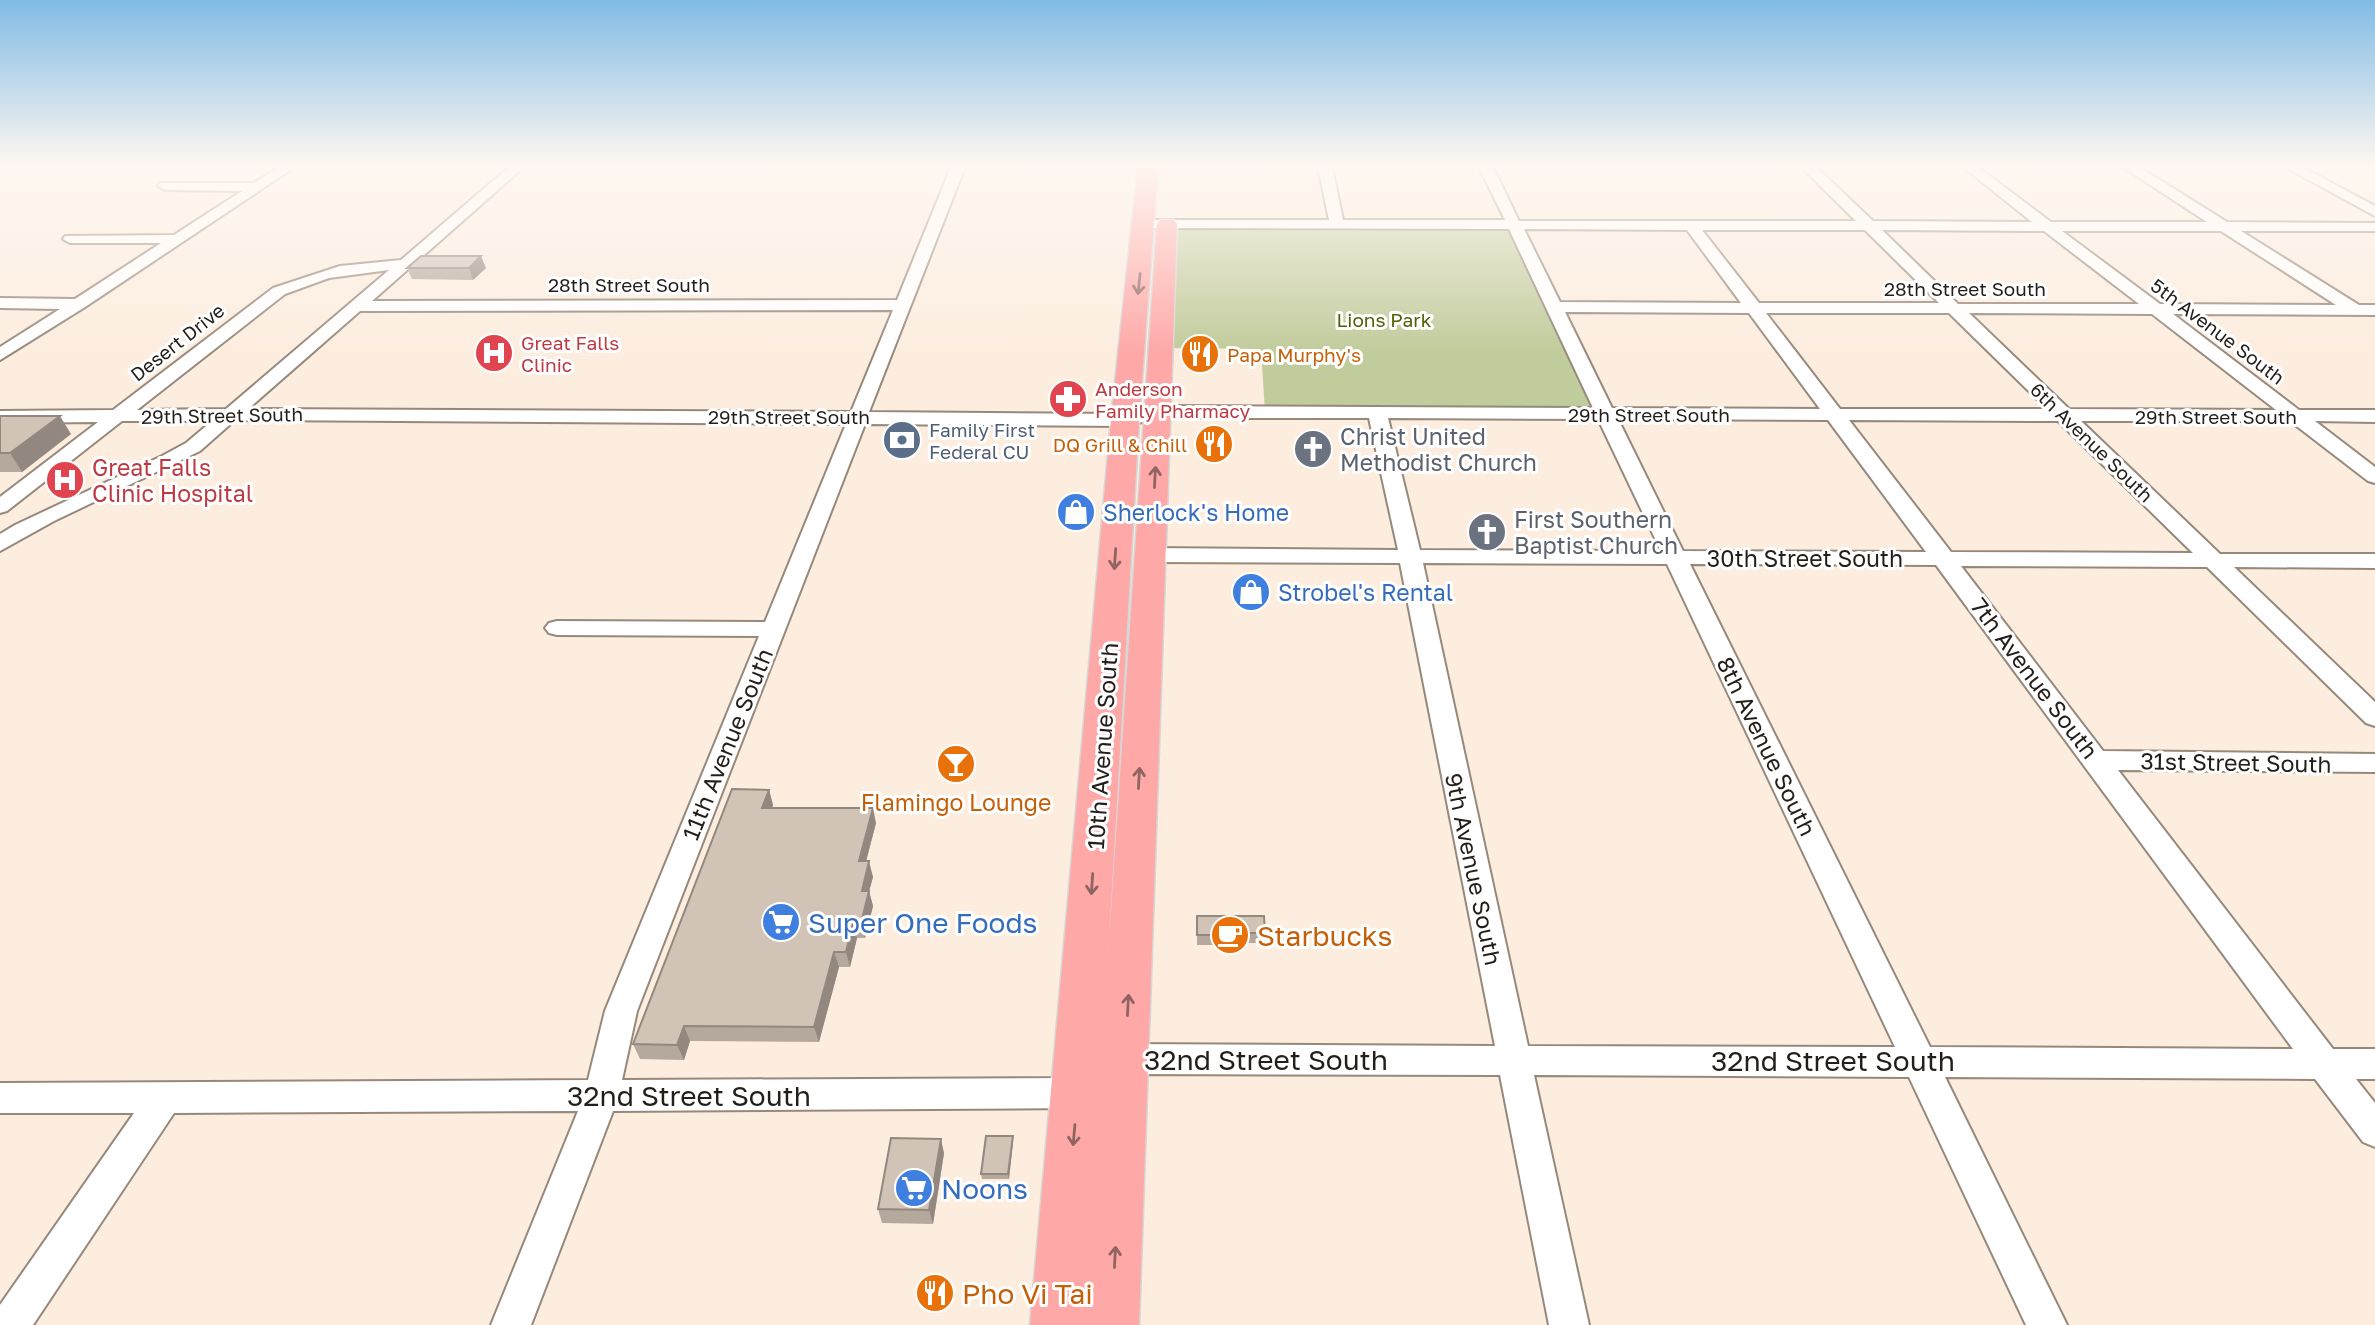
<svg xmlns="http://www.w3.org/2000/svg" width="2375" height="1325" font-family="'Golos Text',sans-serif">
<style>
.green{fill:#c1cc9c}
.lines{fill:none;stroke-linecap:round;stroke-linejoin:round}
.minor-casing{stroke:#96897c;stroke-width:4}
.highway-casing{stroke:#d7d6d6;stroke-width:3}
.minor{fill:#fff;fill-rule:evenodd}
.highway{fill:#fea9a8;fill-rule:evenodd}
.wall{fill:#b5a89d}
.shaded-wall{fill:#938880}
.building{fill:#d2c3b7;stroke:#938880;stroke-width:2}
.oneway{stroke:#906460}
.labels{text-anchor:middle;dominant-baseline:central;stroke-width:6;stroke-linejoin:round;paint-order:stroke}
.far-street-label{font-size:19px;fill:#231e19;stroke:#fff}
.far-park-label{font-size:19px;fill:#535f03;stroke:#fff}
.far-health-label{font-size:19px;fill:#be3a42;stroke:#fff;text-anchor:start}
.far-food-label{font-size:19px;fill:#c56008;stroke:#fff;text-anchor:start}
.far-service-label{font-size:19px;fill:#4e5e75;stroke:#fff;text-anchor:start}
.worship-label{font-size:23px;fill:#5b616d;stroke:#fff;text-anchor:start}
.health-label{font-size:23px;fill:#be3a42;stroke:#fff;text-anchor:start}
.shop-label{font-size:23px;fill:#366cbe;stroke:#fff;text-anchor:start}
.street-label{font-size:23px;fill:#231e19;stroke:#fff}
.food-label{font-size:23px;fill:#c56008;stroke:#fff}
.near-shop-label{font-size:28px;fill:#366cbe;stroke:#fff;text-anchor:start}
.near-food-label{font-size:28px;fill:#c56008;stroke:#fff;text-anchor:start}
.near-street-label{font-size:28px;fill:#231e19;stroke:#fff}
</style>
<rect width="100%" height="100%" fill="#fceddf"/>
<!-- green -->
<path class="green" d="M1167,224L1514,225L1607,413L1265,412L1261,349L1162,348Z"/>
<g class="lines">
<defs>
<g id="minor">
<path d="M279,167H295L85,307L0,360V347L60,309L0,308V298L75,299L161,243H70L63,239L65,236L174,235L242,191L165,190L158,186L160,183H254Z"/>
<path d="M509,167H524L372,301L897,300L951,167H965L869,412L1125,414L1159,406L1593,408L1509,229L1145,228L1138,224L1145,220H1329L1318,167H1332L1343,220H1505L1479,167H1493L1519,221H1856L1801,167H1816L1873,221L2032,222L1963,167H1978L2051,222H2207L2123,167H2139L2227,222L2375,223V231H2241L2359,305H2375V315L2173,314L2299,410H2375V422L2315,421L2375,467V483L2368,481L2290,421H2081L2220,554H2375V568L2234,567L2375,702V726L2366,723L2207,567L1961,566L2103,751L2375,754V772L2118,770L2333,1049H2375V1079H2356L2375,1103V1147L2363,1142L2315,1079L1945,1077L2067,1325H2026L1909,1077L1534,1075L1589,1325H1549L1500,1075L1131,1074L1118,1079L1106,1074L1101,1064L1106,1054L1126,1044L1495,1046L1400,563L1150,562L1142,560L1139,555L1142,550L1150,548L1398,550L1369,418H1159L1125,426L865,424L637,1011L622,1080L1074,1078L1082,1075L1094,1079L1099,1090L1094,1101L1077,1108L613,1111L531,1325H491L578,1111L174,1113L33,1325H0V1305L134,1113H0V1083L588,1080L605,1011L759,636L557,635L549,633L545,628L549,623L557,621L765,622L846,424L235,420L200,451L54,521L0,551V534L15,525L162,456L186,443L212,421H122L7,511L0,513V497L98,422L0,423V411L113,410L273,288L340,266L401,260ZM1524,229L1687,230L1741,303L1560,302ZM1702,230H1865L1939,303H1759ZM1882,230L2044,231L2139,304H1958ZM2062,231H2221L2336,305L2160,304ZM389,270L226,409L137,410L285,294L329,278ZM893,310L851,412L248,409L360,311ZM1565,312L1749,313L1820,409L1612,408ZM1766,313H1949L2047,409H1840ZM1969,313L2152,314L2276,410L2069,409ZM1388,418L1598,419L1661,551L1420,550ZM1618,419L1828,420L1926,552L1683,551ZM1849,420L2058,421L2193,553L1951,552ZM1423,563L1667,564L1895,1047L1528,1046ZM1690,564L1936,565L2293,1049L1930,1047Z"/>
<path d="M2285,167H2302L2375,206V216Z"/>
</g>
<path id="highway" d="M1138,167H1158L1139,420L1108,956L1157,224L1160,220H1174L1177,224L1139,1325H1030L1111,420Z"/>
</defs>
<!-- minor casing -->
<use href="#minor" class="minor-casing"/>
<!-- highway casing -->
<use href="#highway" class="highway-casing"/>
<!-- minor -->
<use href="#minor" class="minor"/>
<!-- highway -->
<use href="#highway" class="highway"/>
</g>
<!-- wall -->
<g class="wall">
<path d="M407,268H486L473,280L412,279Z"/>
<path d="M0,416L71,434L22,472H0Z"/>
<path d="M769,790L773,805L772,808L876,823L866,861L873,877L869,891L873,906L865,938H857L850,967H839L819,1042L690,1041L684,1060L640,1059L633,1044Z"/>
<path d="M1197,916L1265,933L1264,943H1245V949H1228V945H1197Z"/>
<path d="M1013,1136V1141L1009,1179H982L981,1174Z"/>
<path d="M944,1153L933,1224L882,1223L878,1209Z"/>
</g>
<!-- shaded-wall -->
<g class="shaded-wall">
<path d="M481,256L486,268L473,280L469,268Z"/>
<path d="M60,416L71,434L22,472L10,453Z"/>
<path d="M769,790L773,805L767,823L762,808Z"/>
<path d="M873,808L876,823L862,877L859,861Z"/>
<path d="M869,861L873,877L865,906L862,891Z"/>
<path d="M869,891L873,906L865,938L861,923Z"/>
<path d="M853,923L857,938L850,967L846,952Z"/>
<path d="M834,952L839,967L819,1042L814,1027Z"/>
<path d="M684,1026L690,1041L684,1060L677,1045Z"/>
<path d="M1013,1136V1141L1009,1179L1008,1174Z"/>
<path d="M941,1139L944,1153L933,1224L929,1210Z"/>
</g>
<!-- building -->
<g class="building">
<path d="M421,256H481L469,268H407Z"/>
<path d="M0,416H60L10,453H0Z"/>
<path d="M732,789L769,790L762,808H873L859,861H869L862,891H869L861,923H853L846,952H834L814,1027L684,1026L677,1045L633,1044Z"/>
<path d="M1197,916H1264L1265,933H1245V939H1229V935H1197Z"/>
<path d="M986,1136H1013L1008,1174H981Z"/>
<path d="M891,1138L941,1139L929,1210L878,1209Z"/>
</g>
<!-- one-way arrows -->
<defs><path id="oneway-shaft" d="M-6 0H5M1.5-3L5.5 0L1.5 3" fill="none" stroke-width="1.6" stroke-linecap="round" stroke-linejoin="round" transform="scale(1.75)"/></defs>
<g class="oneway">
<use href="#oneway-shaft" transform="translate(1139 284) rotate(96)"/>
<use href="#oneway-shaft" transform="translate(1155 477) rotate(-87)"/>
<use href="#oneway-shaft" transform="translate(1115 559) rotate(94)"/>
<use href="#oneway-shaft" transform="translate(1139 778) rotate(-87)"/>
<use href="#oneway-shaft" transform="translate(1092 884) rotate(94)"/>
<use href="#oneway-shaft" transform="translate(1128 1005) rotate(-87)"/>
<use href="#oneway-shaft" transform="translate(1074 1135) rotate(95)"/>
<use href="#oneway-shaft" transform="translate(1115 1257) rotate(-87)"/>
</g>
<!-- sky -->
<linearGradient id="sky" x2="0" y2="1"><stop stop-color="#81bce5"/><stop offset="0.47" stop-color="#fef7f1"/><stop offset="1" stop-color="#fef7f1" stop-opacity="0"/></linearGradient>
<rect width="2375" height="352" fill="url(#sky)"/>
<!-- icons -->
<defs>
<symbol id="hospital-disc" viewBox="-11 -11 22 22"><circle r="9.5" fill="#e0444e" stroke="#fff"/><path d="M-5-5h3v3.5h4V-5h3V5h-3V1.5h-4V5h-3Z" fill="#fff"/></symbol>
<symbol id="restaurant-disc" viewBox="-11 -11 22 22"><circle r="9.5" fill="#e8710a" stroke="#fff"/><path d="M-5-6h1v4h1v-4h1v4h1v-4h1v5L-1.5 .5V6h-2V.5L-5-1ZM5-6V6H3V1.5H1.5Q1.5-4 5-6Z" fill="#fff"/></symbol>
<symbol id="pharmacy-disc" viewBox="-11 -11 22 22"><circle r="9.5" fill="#e0444e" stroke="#fff"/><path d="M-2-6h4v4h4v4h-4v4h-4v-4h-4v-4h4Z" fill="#fff"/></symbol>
<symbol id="bank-disc" viewBox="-11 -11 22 22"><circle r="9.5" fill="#5c6f8a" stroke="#fff"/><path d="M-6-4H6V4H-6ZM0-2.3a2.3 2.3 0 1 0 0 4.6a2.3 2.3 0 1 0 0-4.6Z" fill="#fff"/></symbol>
<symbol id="church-disc" viewBox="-11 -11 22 22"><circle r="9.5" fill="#6b7280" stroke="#fff"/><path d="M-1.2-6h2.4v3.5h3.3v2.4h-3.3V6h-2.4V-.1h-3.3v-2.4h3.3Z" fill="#fff"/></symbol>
<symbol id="shop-disc" viewBox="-11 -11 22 22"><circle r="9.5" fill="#3f7fe0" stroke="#fff"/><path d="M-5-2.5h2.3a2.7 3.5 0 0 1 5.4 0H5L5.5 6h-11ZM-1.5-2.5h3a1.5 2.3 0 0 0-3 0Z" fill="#fff"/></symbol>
<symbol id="bar-disc" viewBox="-11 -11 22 22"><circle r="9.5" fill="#e8710a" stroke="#fff"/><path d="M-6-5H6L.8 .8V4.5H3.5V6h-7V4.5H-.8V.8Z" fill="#fff"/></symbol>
<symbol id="supermarket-disc" viewBox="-11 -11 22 22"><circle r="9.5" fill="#3f7fe0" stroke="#fff"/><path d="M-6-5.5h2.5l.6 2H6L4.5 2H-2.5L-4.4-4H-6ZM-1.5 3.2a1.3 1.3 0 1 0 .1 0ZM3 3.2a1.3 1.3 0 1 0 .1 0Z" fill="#fff"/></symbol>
<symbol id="cafe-disc" viewBox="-11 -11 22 22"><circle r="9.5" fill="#e8710a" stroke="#fff"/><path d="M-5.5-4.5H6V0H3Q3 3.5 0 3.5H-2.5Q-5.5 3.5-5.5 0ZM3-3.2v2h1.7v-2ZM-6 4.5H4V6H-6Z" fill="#fff"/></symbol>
</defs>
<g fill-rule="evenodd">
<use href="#hospital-disc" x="472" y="331" width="44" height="44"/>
<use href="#restaurant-disc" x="1178" y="332" width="44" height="44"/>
<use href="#pharmacy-disc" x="1046" y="377" width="44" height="44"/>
<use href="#bank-disc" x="880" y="418" width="44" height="44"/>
<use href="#restaurant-disc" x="1192" y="422" width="44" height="44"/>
<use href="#church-disc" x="1291" y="427" width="44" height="44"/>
<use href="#hospital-disc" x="43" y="458" width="44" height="44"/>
<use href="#shop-disc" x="1054" y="490" width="44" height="44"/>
<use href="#church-disc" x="1465" y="510" width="44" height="44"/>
<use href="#shop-disc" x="1229" y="570" width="44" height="44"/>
<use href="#bar-disc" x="934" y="742" width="44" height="44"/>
<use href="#supermarket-disc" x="759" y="900" width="44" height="44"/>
<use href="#cafe-disc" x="1208" y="913" width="44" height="44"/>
<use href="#supermarket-disc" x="892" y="1166" width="44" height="44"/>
<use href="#restaurant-disc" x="913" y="1271" width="44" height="44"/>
</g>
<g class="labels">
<!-- far-street labels -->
<g class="far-street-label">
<text x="629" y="284">28th Street South</text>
<text x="1965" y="288">28th Street South</text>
<text transform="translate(2218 331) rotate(37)">5th Avenue South</text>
<text transform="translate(177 342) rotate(-38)">Desert Drive</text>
<text x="1649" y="414">29th Street South</text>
<text transform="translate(222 415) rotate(-1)">29th Street South</text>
<text x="789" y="416">29th Street South</text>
<text x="2216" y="416">29th Street South</text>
<text transform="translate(2092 442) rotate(44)">6th Avenue South</text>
</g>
<!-- far-park labels -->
<g class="far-park-label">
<text x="1384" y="319">Lions Park</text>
</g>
<!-- far-health labels -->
<g class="far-health-label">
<text x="521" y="342">Great Falls<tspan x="521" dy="22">Clinic</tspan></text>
<text x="1095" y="388">Anderson<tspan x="1095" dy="22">Family Pharmacy</tspan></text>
</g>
<!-- far-food labels -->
<g class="far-food-label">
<text x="1227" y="354">Papa Murphy's</text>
<text x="1187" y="444" text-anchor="end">DQ Grill &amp; Chill</text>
</g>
<!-- far-service labels -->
<g class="far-service-label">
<text x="929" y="429">Family First<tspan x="929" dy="22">Federal CU</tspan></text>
</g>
<!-- worship labels -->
<g class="worship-label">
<text x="1340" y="436">Christ United<tspan x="1340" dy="26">Methodist Church</tspan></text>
<text x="1514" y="519">First Southern<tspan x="1514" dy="26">Baptist Church</tspan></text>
</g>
<!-- health labels -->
<g class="health-label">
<text x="92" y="467">Great Falls<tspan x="92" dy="26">Clinic Hospital</tspan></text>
</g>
<!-- shop labels -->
<g class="shop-label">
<text x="1103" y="512">Sherlock's Home</text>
<text x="1278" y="592">Strobel's Rental</text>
</g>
<!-- street labels -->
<g class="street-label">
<text x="1805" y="558">30th Street South</text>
<text transform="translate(2035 678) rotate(53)">7th Avenue South</text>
<text transform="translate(727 744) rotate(-68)">11th Avenue South</text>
<text transform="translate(1102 746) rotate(-86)">10th Avenue South</text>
<text transform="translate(1767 746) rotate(64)">8th Avenue South</text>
<text transform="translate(2236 762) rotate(1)">31st Street South</text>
<text transform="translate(1474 869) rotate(78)">9th Avenue South</text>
</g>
<!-- food labels -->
<g class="food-label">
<text x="956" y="802">Flamingo Lounge</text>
</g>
<!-- near-shop labels -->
<g class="near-shop-label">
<text x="808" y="922">Super One Foods</text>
<text x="941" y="1188">Noons</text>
</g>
<!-- near-food labels -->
<g class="near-food-label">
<text x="1257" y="935">Starbucks</text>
<text x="962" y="1293">Pho Vi Tai</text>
</g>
<!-- near-street labels -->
<g class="near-street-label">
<text x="1266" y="1059">32nd Street South</text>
<text x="1833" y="1060">32nd Street South</text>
<text x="689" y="1095">32nd Street South</text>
</g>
</g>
</svg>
